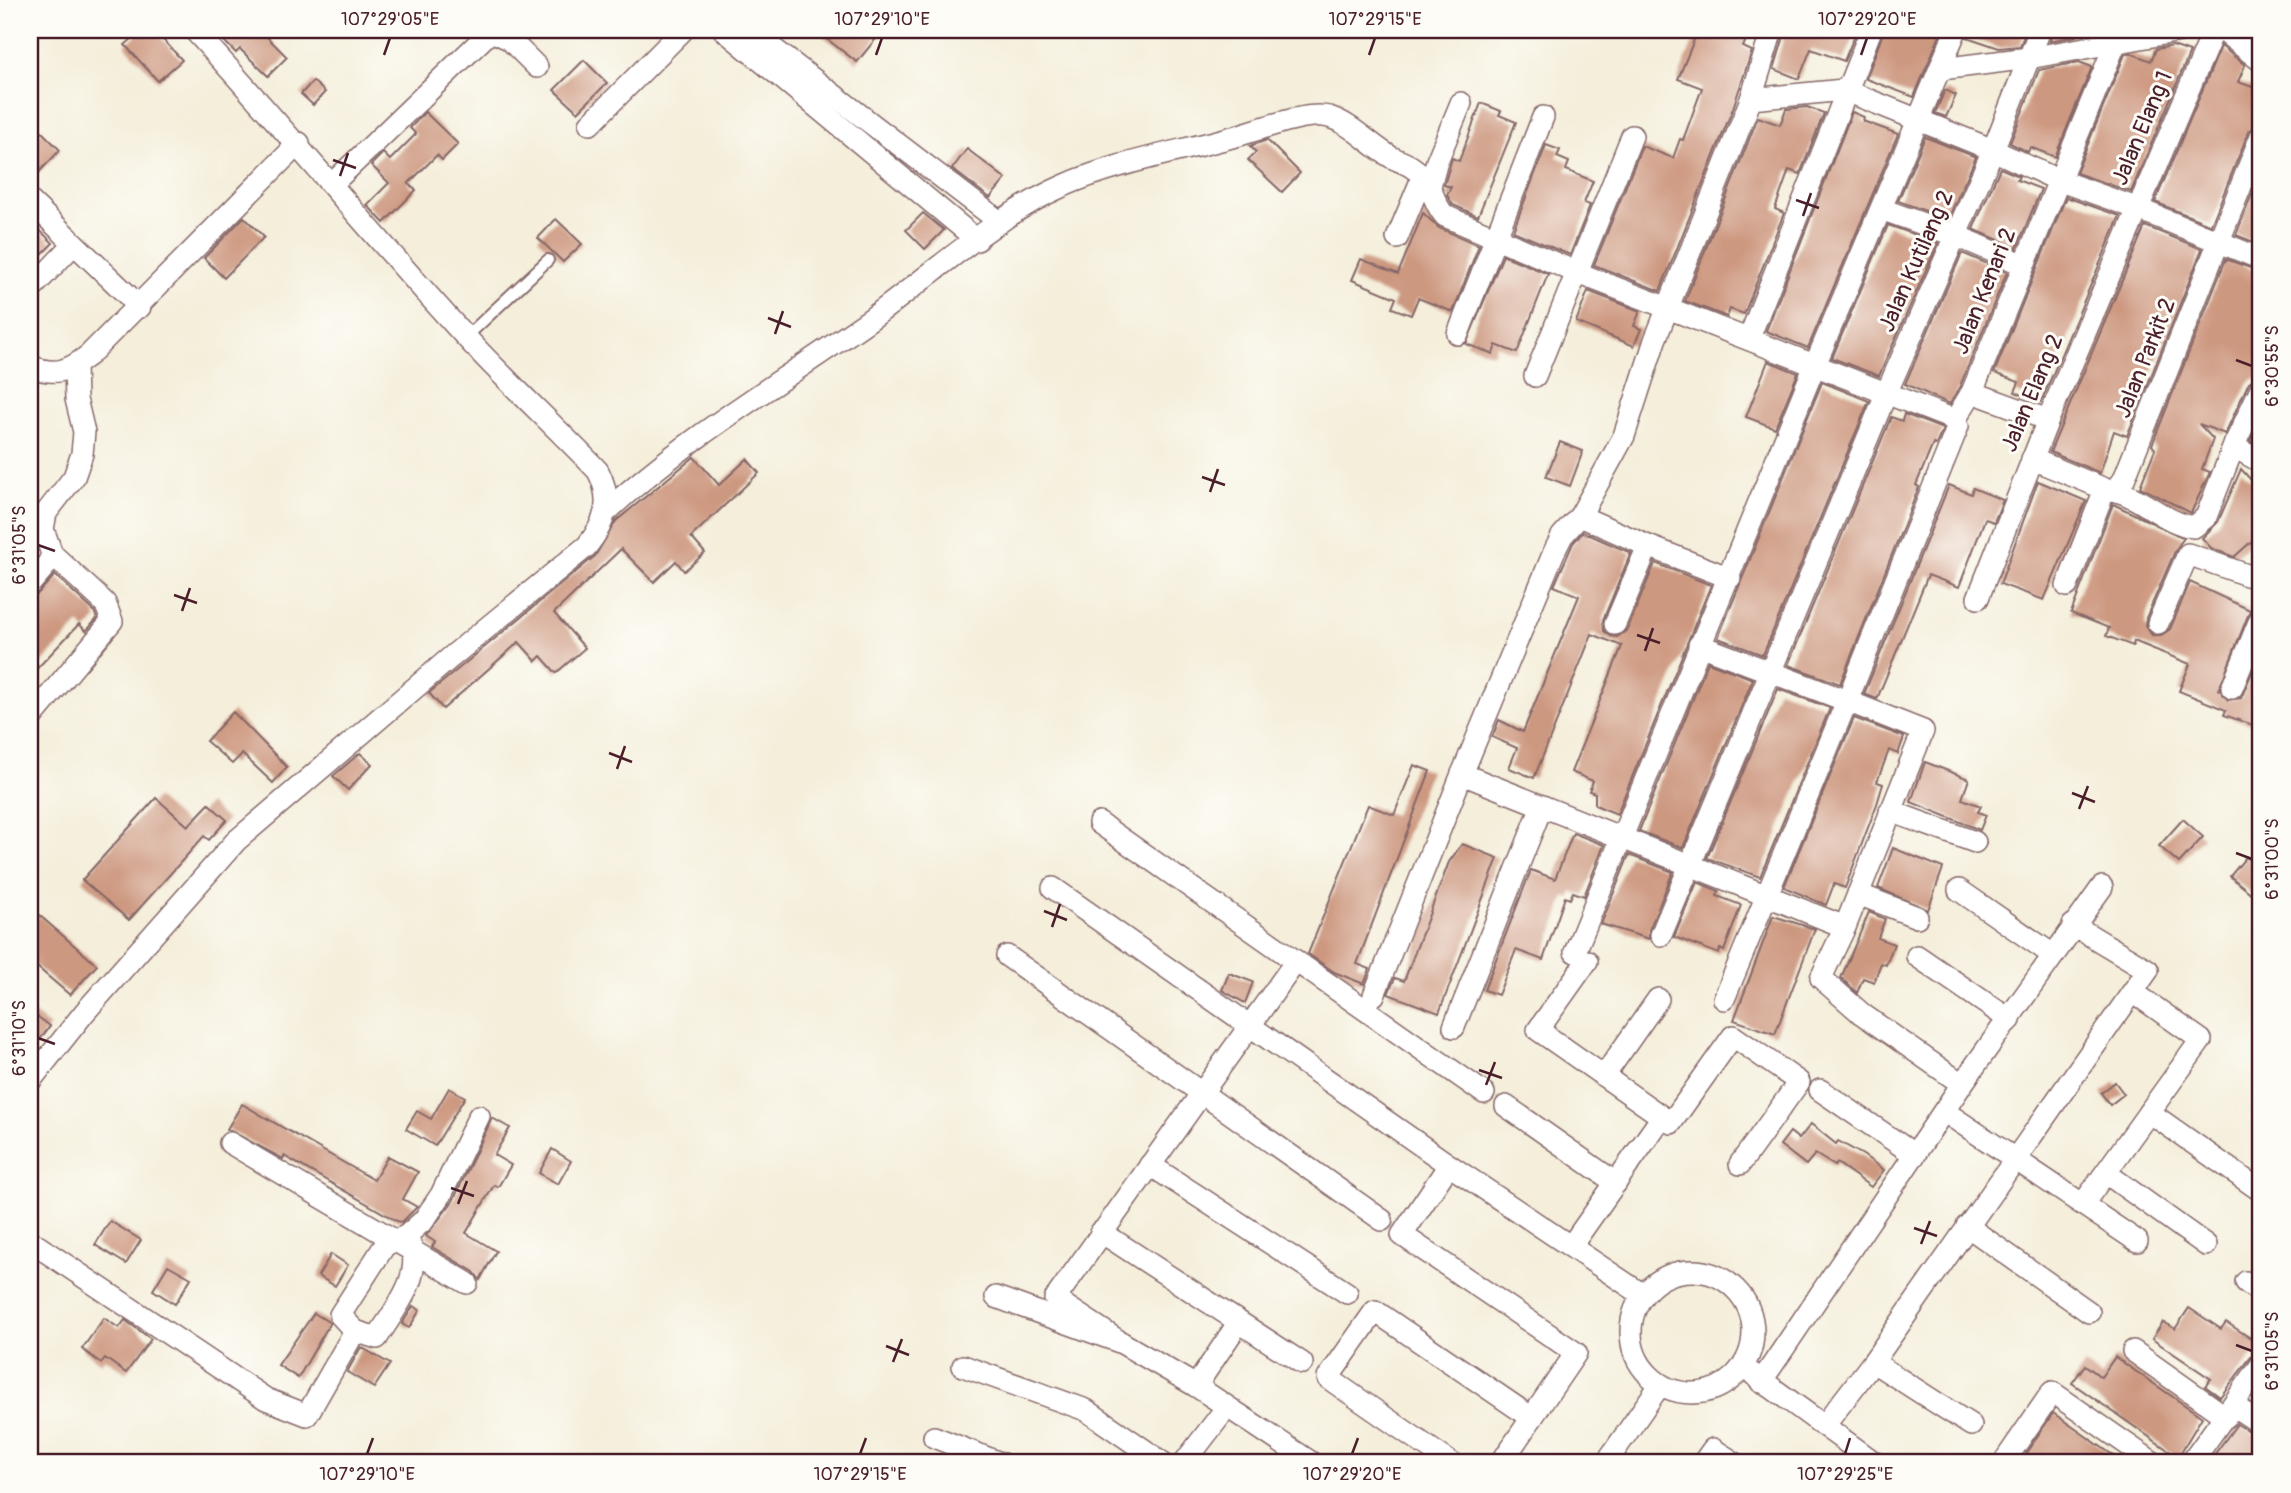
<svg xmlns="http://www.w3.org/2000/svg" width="2291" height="1493" font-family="Pangolin,sans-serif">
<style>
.building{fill:#cd9880}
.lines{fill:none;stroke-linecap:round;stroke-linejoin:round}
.lane-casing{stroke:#866768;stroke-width:14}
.street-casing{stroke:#866768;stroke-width:24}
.lane{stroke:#fff;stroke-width:10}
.street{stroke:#fff;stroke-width:21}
.ticks{fill:none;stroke:#4a1f2b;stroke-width:2.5}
.labels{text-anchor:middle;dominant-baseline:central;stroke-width:6;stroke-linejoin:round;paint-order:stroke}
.street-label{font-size:23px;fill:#4a1f2b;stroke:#fdfcf7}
.neatline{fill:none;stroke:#4a1f2b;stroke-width:2.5}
.ticks-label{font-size:18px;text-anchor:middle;fill:#4a1f2b}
</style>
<rect width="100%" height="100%" fill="#fdfcf7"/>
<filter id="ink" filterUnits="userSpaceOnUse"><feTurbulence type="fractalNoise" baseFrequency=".0143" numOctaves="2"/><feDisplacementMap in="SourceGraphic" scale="14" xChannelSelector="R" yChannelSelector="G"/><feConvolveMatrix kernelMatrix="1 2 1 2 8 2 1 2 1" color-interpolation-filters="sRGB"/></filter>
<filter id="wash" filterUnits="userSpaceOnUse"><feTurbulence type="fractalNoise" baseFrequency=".00686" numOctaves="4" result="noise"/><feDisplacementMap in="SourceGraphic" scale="28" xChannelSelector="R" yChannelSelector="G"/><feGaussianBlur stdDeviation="1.57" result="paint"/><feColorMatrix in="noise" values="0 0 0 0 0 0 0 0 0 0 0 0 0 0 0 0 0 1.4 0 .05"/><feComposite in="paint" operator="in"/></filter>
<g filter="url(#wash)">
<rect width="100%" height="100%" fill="#f4eeda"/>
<g id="blocks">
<!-- building -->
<g class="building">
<path d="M142,30H154L182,60L158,81L125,45Z"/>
<path d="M233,30H260L287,57L268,76L240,49L236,53L223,40Z"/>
<path d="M815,30H883L857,62Z"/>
<path d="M1698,30L1719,37L1722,30H1750L1743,47L1752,51L1733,108L1660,291L1594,265L1642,146L1673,158L1680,139L1683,140L1702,88L1678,79Z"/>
<path d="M1786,30H1857L1844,61L1811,49L1799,79L1774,69Z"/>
<path d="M1884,30H1942L1914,97L1866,79Z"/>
<path d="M1969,30H2026L2020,46L1999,48L1967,37Z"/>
<path d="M2053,30H2079L2076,36L2050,41Z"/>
<path d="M2173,46L2190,52L2131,192L2076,173L2125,54L2131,53L2151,61L2156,49Z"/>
<path d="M2221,46L2245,65L2238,82L2261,90V123L2249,131L2211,225L2155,202Z"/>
<path d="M584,60L607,83L578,112L554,90Z"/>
<path d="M2079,62L2092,67L2055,157L2030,147L2028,152L2010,143L2039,70Z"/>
<path d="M313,81L325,92L313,105L301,94Z"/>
<path d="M1945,90L1956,95L1946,117L1935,113Z"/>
<path d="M1481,103L1501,111L1499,115L1516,122L1478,216L1453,205L1447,195L1451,187L1444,185L1452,158L1459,161Z"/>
<path d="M1807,107L1824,113L1800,174L1789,170L1775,209L1784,213L1744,314L1730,309L1727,317L1685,301L1758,117L1780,125L1786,109Z"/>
<path d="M425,112L458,144L442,160L437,155L408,184L416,190L384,223L367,205L389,183L371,165L383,153L390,160L416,134L410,128Z"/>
<path d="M1852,112L1864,117L1863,121L1898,134L1808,348L1766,331Z"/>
<path d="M40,130L60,150L30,182V141Z"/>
<path d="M1925,137L1976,157L1948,219L1898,201Z"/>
<path d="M1267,140L1300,173L1282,192L1248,160L1256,152L1250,146Z"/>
<path d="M1546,145L1560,150L1557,157L1569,162L1566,170L1593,181L1584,203L1590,205L1570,255L1513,231Z"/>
<path d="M967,149L1006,179L990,198L952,169Z"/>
<path d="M2000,168L2019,176L2017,180L2041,189L2017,248L1973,229Z"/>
<path d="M2261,171V245L2236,235Z"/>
<path d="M2066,197L2120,216L2041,402L2015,392L2019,382L1994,373Z"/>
<path d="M923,213L944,230L925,249L906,230Z"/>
<path d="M1423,213L1439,228L1479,245L1453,312L1418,298L1411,315L1392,308L1396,298L1352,280L1361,259L1398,274Z"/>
<path d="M244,217L264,237L224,278L204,258Z"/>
<path d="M556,219L582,244L563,262L538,238Z"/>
<path d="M30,221L53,243L30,266Z"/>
<path d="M1888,225L1938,243L1879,376L1832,358Z"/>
<path d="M2145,226L2202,249L2127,436L2114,431L2100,473L2050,452Z"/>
<path d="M1962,253L2007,272L1960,386L1950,404L1905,384Z"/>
<path d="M1503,255L1548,274L1517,353L1496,345L1493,354L1466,344Z"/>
<path d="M2226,259L2261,272V375L2249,382L2225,434L2199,424L2213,439L2202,469L2210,472L2191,513L2140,487L2155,449L2152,445Z"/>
<path d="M1588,291L1640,311L1634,326L1641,329L1634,346L1576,322Z"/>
<path d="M1768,361L1798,373L1775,428L1746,417Z"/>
<path d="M1822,382L1869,401L1763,655L1718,638Z"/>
<path d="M1904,414L1943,429L1936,445L1933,444L1916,485L1919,487L1840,684L1788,665L1891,417L1902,421Z"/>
<path d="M2261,418V447L2250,441Z"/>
<path d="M1560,442L1583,451L1570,486L1546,477Z"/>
<path d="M694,457L719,485L747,459L759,473L691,537L705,553L684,571L676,561L654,582L621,549L554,613L585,648L556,673L541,656L536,661L519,642L443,709L429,693L595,556L616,521Z"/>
<path d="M2241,469L2261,491V533L2234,557L2211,548L2202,538L2218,522Z"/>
<path d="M2038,481L2086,501L2044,600L2000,584Z"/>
<path d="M1949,485L1971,494L1973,488L2003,500L1994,522L1985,519L1959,587L1928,575L1877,699L1864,694Z"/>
<path d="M2113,504L2184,538L2176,549L2146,618L2145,625L2152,635L2160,636L2170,629L2190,582L2250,610L2219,689L2228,700L2241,698L2261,651V728L2224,715L2226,710L2179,691L2190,664L2134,641L2133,646L2106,636L2109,628L2071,613Z"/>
<path d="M1583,532L1631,553L1603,620L1604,631L1611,636L1617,637L1627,630L1655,563L1711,585L1617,814L1595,805V793L1589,791L1593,781L1571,772L1622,646L1592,634L1534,778L1509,768L1517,748L1492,737L1499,720L1523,732L1579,596L1554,586L1573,543Z"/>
<path d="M55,575L94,611L97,619L86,631L79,624L30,676V602Z"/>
<path d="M1708,662L1753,679L1683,848L1639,831Z"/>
<path d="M1778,689L1830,708L1760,877L1707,858Z"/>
<path d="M233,712L287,767L273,783L242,754L232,764L206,741Z"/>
<path d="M1854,718L1904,737L1898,754L1889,750L1877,782L1883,784L1877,804L1845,888L1834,884L1826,905L1784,887Z"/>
<path d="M360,753L372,764L348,790L333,776Z"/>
<path d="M1925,762L1969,779L1962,799L1981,806L1978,812L1986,815L1980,830L1911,802Z"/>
<path d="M1414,765L1430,771L1357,964L1370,969L1364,984L1334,972L1308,954L1368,805L1394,815Z"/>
<path d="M156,798L188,826L209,804L227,820L209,840L204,836L129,920L82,880Z"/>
<path d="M2183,819L2203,837L2179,863L2159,846Z"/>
<path d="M1573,833L1604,845L1584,896L1573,892L1570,899L1565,897L1543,960L1516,950L1498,995L1484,990L1531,870L1555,879Z"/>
<path d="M1462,844L1498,858L1439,1013L1388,994L1395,978L1404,981L1449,862Z"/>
<path d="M1893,848L1943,868L1928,910L1878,888Z"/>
<path d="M1629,855L1673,872L1649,930V939L1601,924Z"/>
<path d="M2246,857L2261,869V886L2253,895L2230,876Z"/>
<path d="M1697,882L1719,891L1717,896L1741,905L1724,951L1720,949L1719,954L1674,937Z"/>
<path d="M1869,912L1885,919L1878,938L1894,944L1886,965L1881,963L1874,982L1863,978L1857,993L1841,978Z"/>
<path d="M39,915L97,965L70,995L30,961V926Z"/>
<path d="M1773,916L1815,929L1775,1034L1734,1020Z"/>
<path d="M1229,973L1253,982L1245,1003L1222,990Z"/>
<path d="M30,1011L50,1026L30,1053Z"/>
<path d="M2115,1082L2124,1094L2110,1105L2101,1093Z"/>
<path d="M449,1088L465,1097L435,1146L406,1129L417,1111L431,1119Z"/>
<path d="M242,1104L374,1180L388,1156L418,1172L403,1199L417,1207L402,1222L397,1221L284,1156L283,1159L227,1129Z"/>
<path d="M492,1118L510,1128L494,1155L511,1165L498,1187L494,1185L466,1233L496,1251L480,1280L474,1272L432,1247L435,1242L426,1236L453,1201Z"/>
<path d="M1811,1124L1836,1144L1838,1141L1863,1155L1884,1170L1871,1187L1837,1163L1835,1166L1815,1154L1806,1165L1780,1145L1790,1132L1799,1139Z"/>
<path d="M552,1149L571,1161L558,1184L539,1173Z"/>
<path d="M110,1221L141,1240L126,1264L95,1245Z"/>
<path d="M331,1254L348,1265L335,1286L318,1276Z"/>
<path d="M168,1265L191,1278L175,1304L153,1290Z"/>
<path d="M413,1306L420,1310L409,1328L402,1324Z"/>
<path d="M2189,1308L2221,1329L2226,1322L2261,1345V1352L2251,1357L2220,1397L2205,1386L2211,1379L2152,1339L2163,1322L2175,1329Z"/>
<path d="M314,1313L330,1323L298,1378L278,1365Z"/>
<path d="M104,1318L119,1328L125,1320L151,1339L126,1373L105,1358L101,1363L82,1349Z"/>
<path d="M361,1347L390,1364L374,1388L347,1372Z"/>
<path d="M2115,1357L2202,1417L2178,1457L2072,1383L2085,1365L2101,1377Z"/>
<path d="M2053,1413L2080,1432L2124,1463H2041L2026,1453Z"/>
<path d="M2237,1424L2261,1439V1463H2208Z"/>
</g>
</g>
</g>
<g filter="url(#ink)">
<use href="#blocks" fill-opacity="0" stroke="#866768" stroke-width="2"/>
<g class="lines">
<defs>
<path id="lane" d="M466,337L548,260"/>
<g id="street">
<path d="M724,30L977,240"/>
<path d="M749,30L1000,222"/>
<path d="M2222,30L2261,61"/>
<path d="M1941,69L2029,58L2186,30"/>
<path d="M1751,99L1772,30"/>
<path d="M590,124L683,30"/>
<path d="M332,184L491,31L509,39L537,67"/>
<path d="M1430,186L1437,161L1461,103"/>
<path d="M30,201L140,307"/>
<path d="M1881,209L1957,236L2022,264"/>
<path d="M1397,238L1423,176"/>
<path d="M30,290L74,244"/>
<path d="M1458,334L1543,117"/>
<path d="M1749,338L1871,30"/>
<path d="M30,366C55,376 67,372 89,355L299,143"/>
<path d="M1535,376L1632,136"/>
<path d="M2261,388L2235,443L2238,449L2261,462"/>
<path d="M1972,392L2048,420"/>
<path d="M1955,420L1972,392L2121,30"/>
<path d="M2032,459L2105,489C2137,491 2162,523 2194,527L2206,517L2235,443"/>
<path d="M2114,490L2124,479L2261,136"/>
<path d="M607,511C687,437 783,381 872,318C931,275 997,215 1063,186C1117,162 1179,152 1236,136C1259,130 1306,111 1329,117C1352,124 1370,145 1391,157C1403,163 1413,165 1422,176C1433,188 1434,205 1445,216L1578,273L1955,420L1958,426L1847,701L1699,645"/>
<path d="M1580,516L1648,546"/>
<path d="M30,584L49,562L52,554L43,529L46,513L74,477L82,454L84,432L76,399L75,366"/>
<path d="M2067,586L2105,489"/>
<path d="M1978,598L2048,420L2214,30"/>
<path d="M2158,623L2188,554L2261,580"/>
<path d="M1615,624L1648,546L1730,578"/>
<path d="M2232,688L2261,617"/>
<path d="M30,719L112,621L105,603L52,554"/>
<path d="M1462,774L1554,552L1562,536L1580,516L1624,436L1655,340L1751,99L1844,90L1993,150L2058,180L2136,208L2261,259"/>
<path d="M1890,811L1975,842"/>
<path d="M1099,823L1484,1093"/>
<path d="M1053,888L1449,1165"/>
<path d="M1959,890L2053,955"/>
<path d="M1858,894L1917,917"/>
<path d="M1845,927L1821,978L1862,1014L1962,1084"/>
<path d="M1661,935L1886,394L1993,150L2040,30"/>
<path d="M1575,952L1815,365L1956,30"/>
<path d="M1007,956L1382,1220"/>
<path d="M1917,956L2010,1020"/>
<path d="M1587,961L1538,1030L1671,1123L1733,1036L1799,1082L1740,1164"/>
<path d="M1374,995L1462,774C1589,825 1717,876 1845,927L1923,731L1847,701L1724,999"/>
<path d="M1454,1027L1542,806"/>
<path d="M1604,1076L1658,999"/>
<path d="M30,1081L84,1013L236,841L450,658L587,546C606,522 613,500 598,471C554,425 506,381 463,334C372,234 286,130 194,30"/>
<path d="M1820,1090L1915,1155"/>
<path d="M1506,1106L1616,1183"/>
<path d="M1945,1112L2137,1241"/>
<path d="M2149,1112L2261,1191"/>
<path d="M230,1143L467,1283"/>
<path d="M1150,1165L1347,1293"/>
<path d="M2106,1173L2206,1245"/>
<path d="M2083,1204L2201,1040L2133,992"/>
<path d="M1967,1226L2089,1312"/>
<path d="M1101,1232L1302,1363"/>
<path d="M30,1241L266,1399L307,1415L355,1331L340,1315L385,1245L406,1236L424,1220L441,1195L479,1116"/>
<path d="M1571,1246L1662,1117"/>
<circle cx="1692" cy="1332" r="61"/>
<path d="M2246,1282L2261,1293"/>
<path d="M996,1297L1122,1343L1196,1386L1312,1463"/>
<path d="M355,1331L377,1338C392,1313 425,1275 410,1244"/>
<path d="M1122,1343L1055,1299L1296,961"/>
<path d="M2133,1351L2226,1417"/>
<path d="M1873,1362L1971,1425"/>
<path d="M963,1366L1086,1410L1163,1463"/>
<path d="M1753,1374L1875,1463"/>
<path d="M1761,1382L1962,1084L2102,887"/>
<path d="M1196,1386L1239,1322"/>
<path d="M2234,1406L2261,1424"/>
<path d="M1824,1426L1873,1362L2148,970L2073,925"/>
<path d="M934,1437L1000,1463"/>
<path d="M1184,1463L1227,1407"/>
<path d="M1451,1463L1328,1378L1375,1311L1532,1418"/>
<path d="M1501,1463L1576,1353L1402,1235L1449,1165L1643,1295"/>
<path d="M1606,1463L1660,1385"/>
<path d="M1703,1463L1713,1449L1735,1463"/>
<path d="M2012,1463L2006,1459L2052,1392L2154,1463"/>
<path d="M2191,1463L2261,1365"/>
</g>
</defs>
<!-- lane casing -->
<use href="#lane" class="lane-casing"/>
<!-- street casing -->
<use href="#street" class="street-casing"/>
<!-- lane -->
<use href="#lane" class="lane"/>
<!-- street -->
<use href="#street" class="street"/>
</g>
</g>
<!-- ticks -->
<path class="ticks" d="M384,55L390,38M876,55L882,38M1369,55L1375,38M1861,55L1867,38M333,160L356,168M340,176L348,153M1796,200L1819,208M1803,216L1811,193M768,318L791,327M775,334L783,311M2236,360L2252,366M1202,477L1225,485M1210,492L1218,469M38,545L55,551M174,595L197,603M182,611L190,588M1637,635L1660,643M1645,651L1653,628M609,753L632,762M617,769L625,746M2072,793L2095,802M2079,809L2088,786M2236,853L2252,859M1044,911L1067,920M1052,927L1060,904M38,1038L55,1044M1479,1070L1502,1078M1486,1085L1495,1062M451,1188L474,1196M458,1204L467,1181M1914,1228L1937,1236M1921,1244L1930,1221M2236,1345L2252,1351M886,1346L909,1355M893,1362L902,1339M367,1454L373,1438M860,1454L866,1438M1352,1454L1358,1438M1845,1454L1850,1438"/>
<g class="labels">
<!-- street labels -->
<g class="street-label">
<text transform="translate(2142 128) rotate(-67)">Jalan Elang 1</text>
<text transform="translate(1916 261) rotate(-66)">Jalan Kutilang 2</text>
<text transform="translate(1984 291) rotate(-68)">Jalan Kenari 2</text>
<text transform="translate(2145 358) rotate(-68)">Jalan Parkit 2</text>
<text transform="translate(2032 393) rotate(-67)">Jalan Elang 2</text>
</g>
</g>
<!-- margin -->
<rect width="2291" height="1493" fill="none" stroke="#fdfcf7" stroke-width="77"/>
<rect x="38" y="38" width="2214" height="1416" class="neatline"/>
<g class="ticks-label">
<text x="390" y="25">107°29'05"E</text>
<text x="882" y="25">107°29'10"E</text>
<text x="1375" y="25">107°29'15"E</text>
<text x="1867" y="25">107°29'20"E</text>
<text transform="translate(2272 366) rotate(-90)" y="6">6°30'55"S</text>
<text transform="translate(19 545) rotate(-90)" y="6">6°31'05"S</text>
<text transform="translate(2272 859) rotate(-90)" y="6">6°31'00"S</text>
<text transform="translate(19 1038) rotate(-90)" y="6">6°31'10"S</text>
<text transform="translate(2272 1351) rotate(-90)" y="6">6°31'05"S</text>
<text x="367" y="1480">107°29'10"E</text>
<text x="860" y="1480">107°29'15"E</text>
<text x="1352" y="1480">107°29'20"E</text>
<text x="1845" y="1480">107°29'25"E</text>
</g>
</svg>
